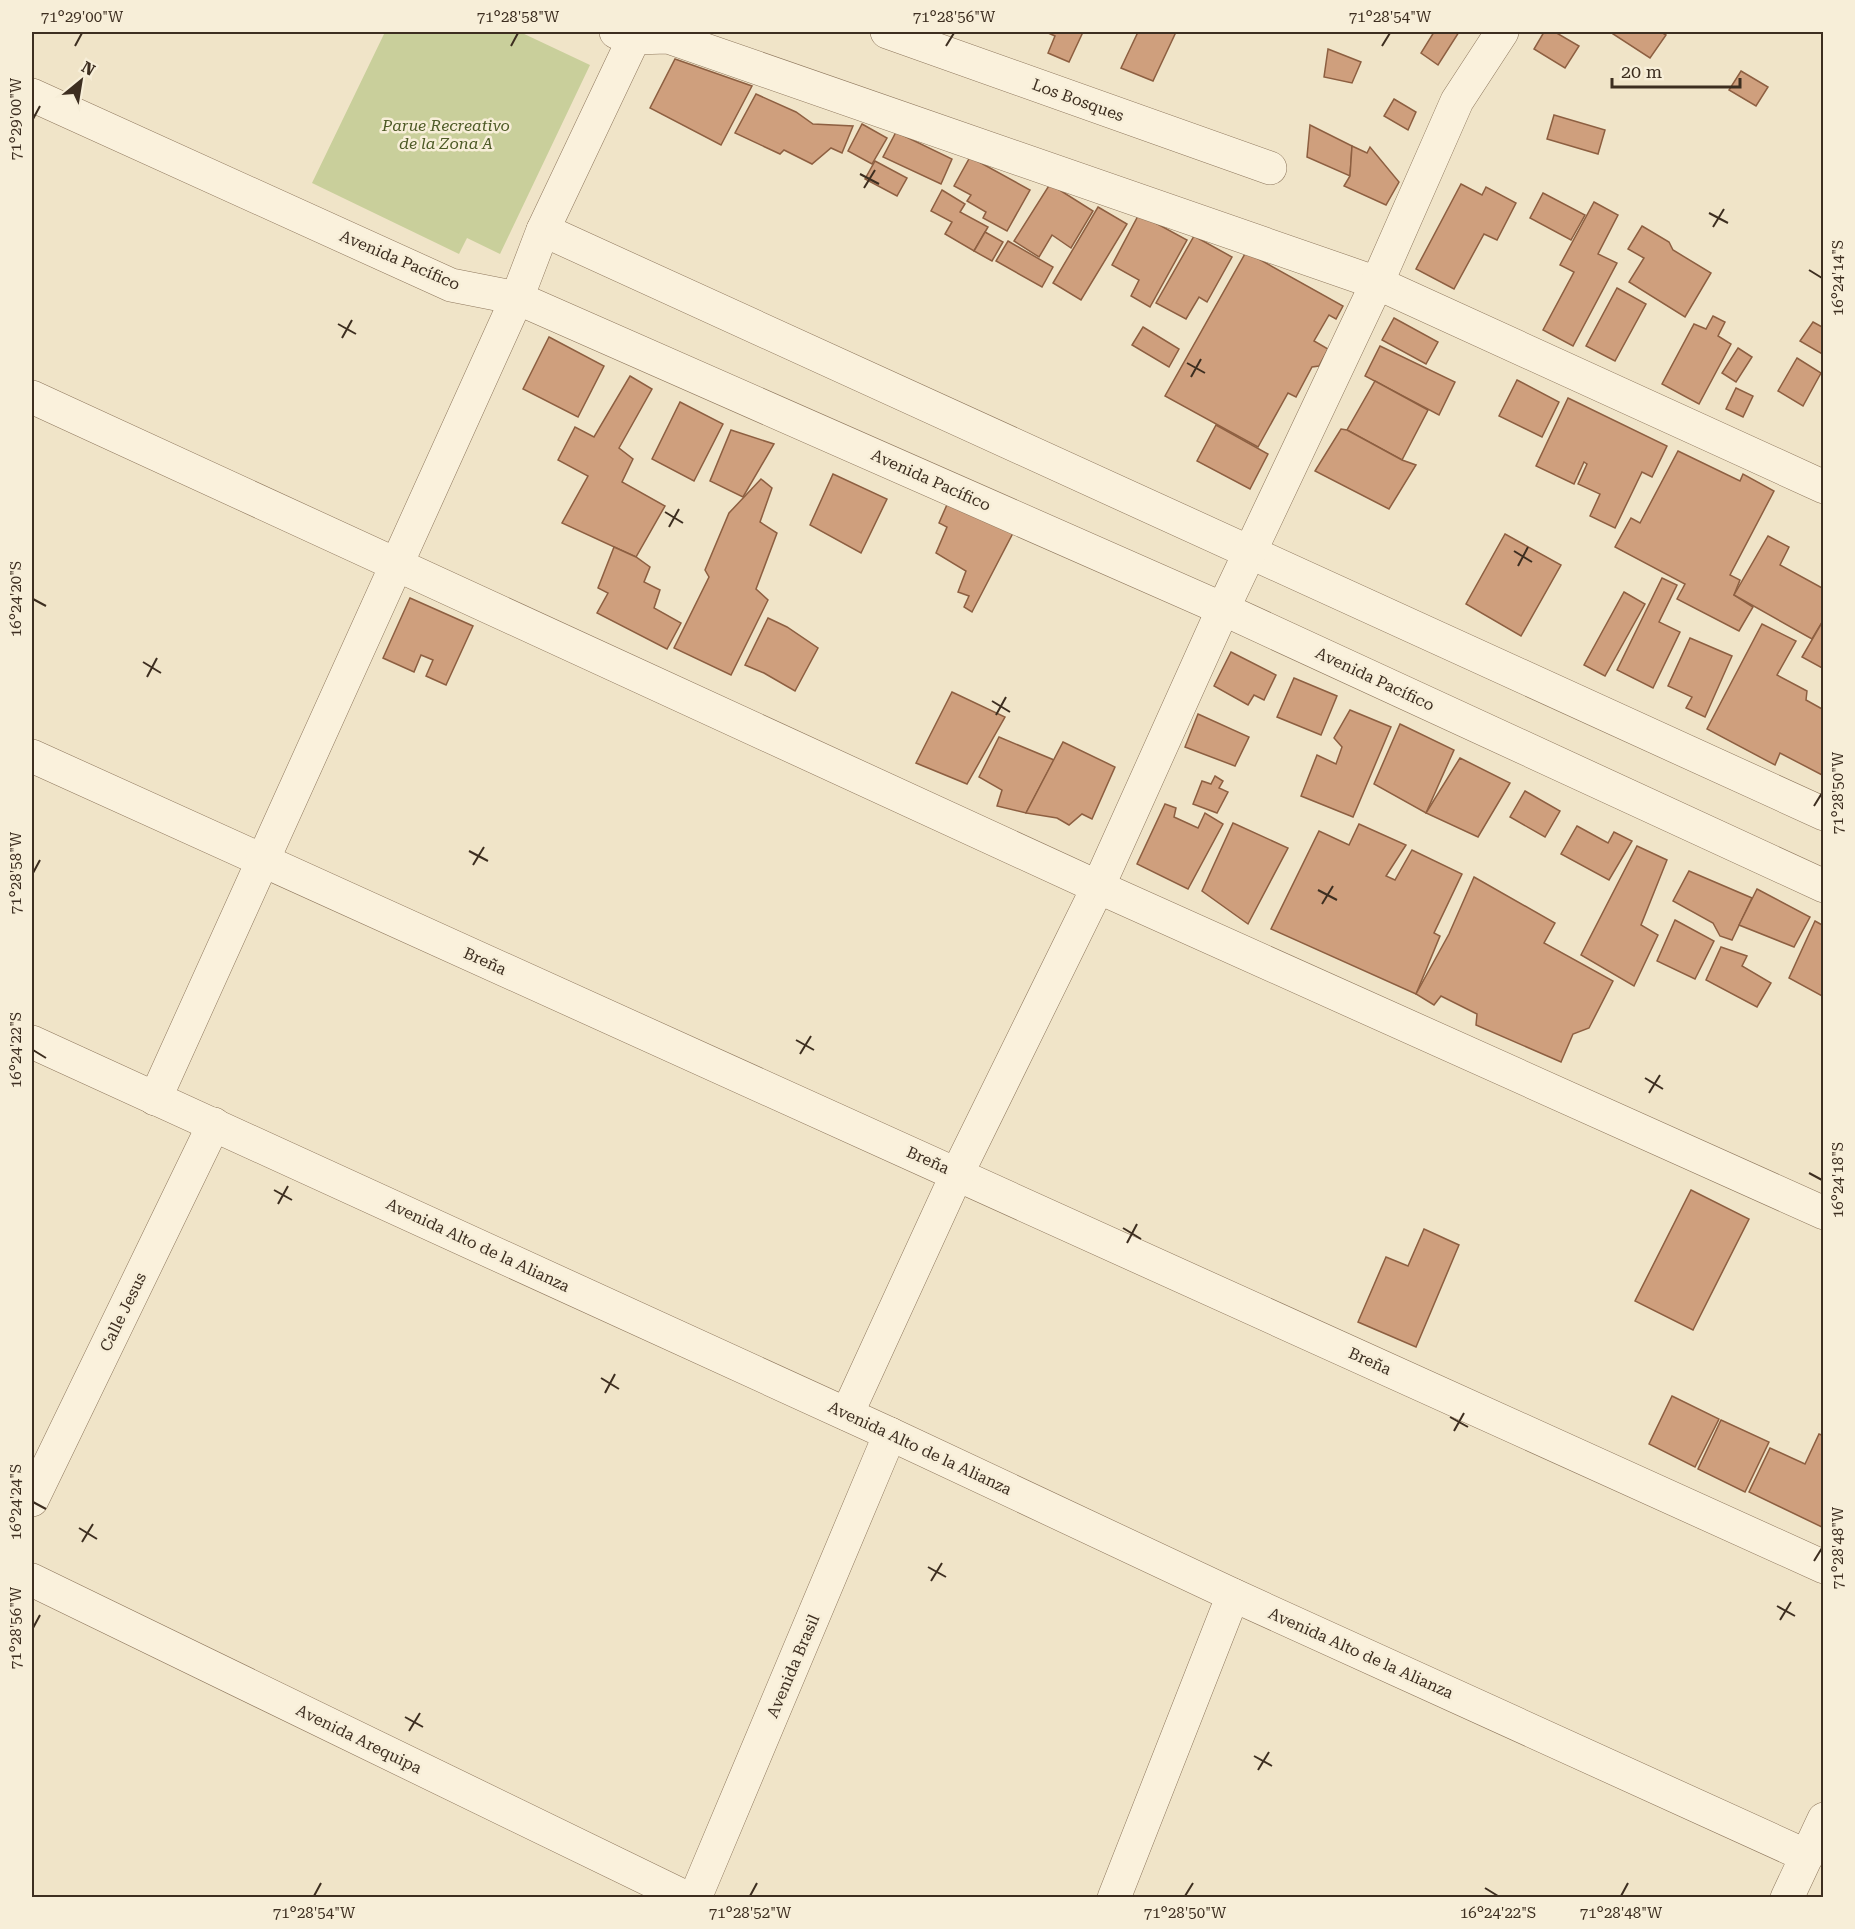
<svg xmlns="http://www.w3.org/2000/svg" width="1855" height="1929" font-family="'Roboto Serif',serif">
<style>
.green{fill:#c9cf9b}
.building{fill:#cf9f7d;stroke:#8d5f41;stroke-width:1.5}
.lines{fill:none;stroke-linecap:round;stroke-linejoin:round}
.minor-casing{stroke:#8d765c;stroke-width:34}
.minor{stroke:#faf1dc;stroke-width:33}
.ticks{fill:none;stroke:#3d2e20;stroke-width:2}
.labels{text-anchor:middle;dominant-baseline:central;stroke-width:5;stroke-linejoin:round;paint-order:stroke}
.street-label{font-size:16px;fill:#3d2e20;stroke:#f7eed8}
.park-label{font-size:16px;font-style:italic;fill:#4d5a26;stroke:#f7eed8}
.neatline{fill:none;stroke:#3d2e20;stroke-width:2}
.ticks-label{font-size:15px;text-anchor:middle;fill:#3d2e20}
</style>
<rect width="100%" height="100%" fill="#f0e4c8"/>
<!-- green -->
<path class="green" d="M385,32H520L590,65L500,254L467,238L459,254L312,183Z"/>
<!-- building -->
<g class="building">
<path d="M1046,32H1083L1069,62L1048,53L1055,36Z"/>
<path d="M1138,32H1176L1153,81L1121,68Z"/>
<path d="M1434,32H1459L1438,65L1421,53Z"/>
<path d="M1544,32H1555L1579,46L1565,68L1534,49Z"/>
<path d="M1610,32H1661L1666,35L1650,58Z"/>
<path d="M1328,49L1361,62L1352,83L1324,77Z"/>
<path d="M675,59L752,86L721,145L650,108Z"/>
<path d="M1741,71L1768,87L1756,106L1729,90Z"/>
<path d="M756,94L796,112L813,124L853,126L842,153L831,148L812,164L784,150L780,154L735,133Z"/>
<path d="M1394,99L1416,112L1408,130L1384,116Z"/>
<path d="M1554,115L1605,130L1598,154L1547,139Z"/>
<path d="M862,124L887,138L872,164L848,151Z"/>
<path d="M1310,125L1352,146L1350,176L1307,157Z"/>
<path d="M896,132L952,159L941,184L883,157Z"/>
<path d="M1352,146L1367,153L1370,147L1399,182L1386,205L1344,186L1350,176Z"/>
<path d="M970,157L1030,190L1007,231L983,218L986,212L967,201L971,195L954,186Z"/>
<path d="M875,161L907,178L897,196L865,179Z"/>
<path d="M1050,184L1093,211L1071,248L1052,235L1039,257L1014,241Z"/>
<path d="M1461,184L1482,195L1486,187L1516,203L1497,240L1484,234L1454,289L1416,269Z"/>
<path d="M942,190L965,204L960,212L988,227L974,251L945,234L952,222L931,211Z"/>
<path d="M1543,193L1585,215L1571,240L1530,218Z"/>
<path d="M1594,202L1618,215L1598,254L1617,263L1573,346L1543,330L1574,272L1560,265Z"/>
<path d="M1098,207L1127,224L1081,300L1053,283Z"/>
<path d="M1139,214L1187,240L1150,307L1131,296L1139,280L1112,265Z"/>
<path d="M1642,226L1669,242L1673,250L1711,273L1685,317L1629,282L1644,258L1628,249Z"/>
<path d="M985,232L1003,242L992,261L974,251Z"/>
<path d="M1194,236L1232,257L1207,302L1199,297L1186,319L1156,303Z"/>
<path d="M1008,241L1053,267L1042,287L996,261Z"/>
<path d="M1246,252L1343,306L1336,319L1329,315L1314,341L1328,349L1319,366L1312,367L1296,397L1288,393L1258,447L1165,396Z"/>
<path d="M1617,288L1646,304L1615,361L1586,346Z"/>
<path d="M1713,316L1725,322L1718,336L1731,344L1699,404L1662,384L1694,324L1706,329Z"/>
<path d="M1394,318L1438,342L1426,364L1382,340Z"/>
<path d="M1813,322L1824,328V355L1800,341Z"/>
<path d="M1143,327L1179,349L1169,367L1132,345Z"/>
<path d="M549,337L604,366L578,417L523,389Z"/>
<path d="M1380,346L1455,382L1439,415L1365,376Z"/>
<path d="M1738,348L1752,357L1736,382L1722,373Z"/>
<path d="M1797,358L1821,373L1803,406L1778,391Z"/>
<path d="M630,376L652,389L619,448L633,459L622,482L665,506L636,557L562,523L588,476L558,460L575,427L594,437Z"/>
<path d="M1517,380L1559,402L1542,437L1499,416Z"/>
<path d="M1375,381L1428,410L1402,460L1347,430Z"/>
<path d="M1736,388L1753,396L1743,417L1726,409Z"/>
<path d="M1568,398L1667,446L1652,477L1642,472L1615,528L1590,516L1600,494L1578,484L1587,464L1584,462L1574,484L1536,466Z"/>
<path d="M680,402L723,424L694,481L652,459Z"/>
<path d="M1216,425L1268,454L1250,489L1197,461Z"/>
<path d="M1341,429L1347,430L1402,460L1416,465L1389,509L1315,471Z"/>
<path d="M731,430L774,444L743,497L710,481Z"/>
<path d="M1678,451L1740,481L1743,474L1774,491L1730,575L1740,580L1734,595L1753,607L1739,631L1677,599L1685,584L1615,547L1631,518L1640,523Z"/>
<path d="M833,474L887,499L861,553L810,525Z"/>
<path d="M761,479L772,488L760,522L777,533L756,589L768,600L731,675L674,648L709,577L705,570L729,513Z"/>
<path d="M949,500L1013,533L972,612L964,607L969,596L958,592L966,571L936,553L947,527L939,523Z"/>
<path d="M1505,534L1561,565L1521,636L1466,604Z"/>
<path d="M1768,536L1789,547L1780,565L1824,589V619L1812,639L1734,595Z"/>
<path d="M614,547L636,557L650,567L644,582L660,590L654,608L681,623L667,649L597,613L608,593L598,588Z"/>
<path d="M1662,578L1677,585L1659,622L1680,632L1653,688L1617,670Z"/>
<path d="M1624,592L1645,604L1605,676L1584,665Z"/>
<path d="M410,598L473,626L446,685L426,676L433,660L421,655L414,672L383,658Z"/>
<path d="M768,618L787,627L818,648L795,691L764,673L745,665Z"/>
<path d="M1824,619V669L1802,657Z"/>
<path d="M1762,624L1796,641L1777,675L1807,691L1806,700L1824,710V776L1780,753L1775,765L1707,729Z"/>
<path d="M1690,638L1732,656L1705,717L1686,708L1692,697L1668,686Z"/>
<path d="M1231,652L1276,675L1264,700L1254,695L1248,705L1214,686Z"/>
<path d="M1294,678L1337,696L1321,735L1277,717Z"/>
<path d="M952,692L1005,717L967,784L916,763Z"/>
<path d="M1350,710L1391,727L1353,817L1301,796L1317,755L1336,764L1342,747L1334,738Z"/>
<path d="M1198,714L1249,737L1235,766L1185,747Z"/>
<path d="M1400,724L1454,750L1426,813L1374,784Z"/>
<path d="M999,737L1054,760L1026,813L997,806L1002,790L979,777Z"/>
<path d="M1063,742L1115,767L1092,819L1082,814L1069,825L1057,818L1026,813Z"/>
<path d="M1460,758L1510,783L1478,837L1426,813Z"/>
<path d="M1215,776L1223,781L1219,788L1228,792L1217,813L1193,804L1202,781L1211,784Z"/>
<path d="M1525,791L1560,811L1545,837L1510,817Z"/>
<path d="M1165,804L1176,808L1174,817L1198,828L1205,813L1223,824L1188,889L1137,864Z"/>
<path d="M1233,823L1288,848L1248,924L1202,891Z"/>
<path d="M1359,824L1406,845L1386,876L1395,880L1412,850L1462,874L1434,933L1440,936L1416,994L1271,929L1319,831L1349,845Z"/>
<path d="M1577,826L1608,843L1614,832L1632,841L1609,880L1561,854Z"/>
<path d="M1637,846L1667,860L1641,925L1658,935L1634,986L1581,955Z"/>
<path d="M1689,871L1752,898L1732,940L1720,936L1713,923L1673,901Z"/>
<path d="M1474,877L1555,923L1544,943L1613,981L1589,1028L1573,1034L1561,1062L1476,1025L1477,1014L1441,996L1434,1005L1416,994L1449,934Z"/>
<path d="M1757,889L1810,917L1794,947L1739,925Z"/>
<path d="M1675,920L1714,941L1695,979L1657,961Z"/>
<path d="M1815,921L1824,926V997L1789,978Z"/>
<path d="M1721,947L1747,956L1742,966L1771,983L1757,1007L1706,980Z"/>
<path d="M1691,1190L1749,1219L1693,1330L1635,1301Z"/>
<path d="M1424,1229L1459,1245L1416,1347L1358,1322L1386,1257L1408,1266Z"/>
<path d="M1672,1396L1719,1419L1695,1467L1649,1444Z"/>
<path d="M1721,1420L1769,1442L1745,1492L1698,1469Z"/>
<path d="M1819,1434L1824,1436V1528L1749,1492L1770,1448L1805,1464Z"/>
</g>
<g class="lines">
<defs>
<g id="minor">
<path d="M616,32L634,38L668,37L1377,283L1824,487"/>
<path d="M887,32L1270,168"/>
<path d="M32,95L451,285L517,298L1223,609L1824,886"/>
<path d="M543,230L1824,814"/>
<path d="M32,397L1098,887L1824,1213"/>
<path d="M32,756L1824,1567"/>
<path d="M32,1042L890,1434L1233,1595L1807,1856"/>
<path d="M155,1099L517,298L543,230L634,38"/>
<path d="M847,1414L957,1174L1098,887L1223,609L1377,283L1457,101L1502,32"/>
<path d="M32,1500L214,1124"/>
<path d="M32,1580L687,1898"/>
<path d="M695,1898L890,1434"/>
<path d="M1114,1898L1233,1595"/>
<path d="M1787,1898L1824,1819"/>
</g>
</defs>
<!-- minor casing -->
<use href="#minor" class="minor-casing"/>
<!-- minor -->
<use href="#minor" class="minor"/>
</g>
<!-- ticks -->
<path class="ticks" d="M75,46L82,33M511,46L518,33M946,46L954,33M1382,46L1390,33M33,119L40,106M860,174L879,184M864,188L875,170M1709,213L1728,223M1713,227L1724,209M1809,270L1822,278M338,324L356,334M342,338L352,320M1187,363L1205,373M1191,377L1201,359M665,512L683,523M669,527L679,509M1514,551L1532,562M1518,566L1528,547M33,599L46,606M143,662L161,673M147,677L157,658M992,701L1010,712M996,715L1006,697M1814,806L1822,793M469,851L488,861M473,865L484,847M33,873L40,860M1318,890L1337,900M1322,904L1333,886M796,1040L814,1050M33,1050L46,1058M800,1054L811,1036M1645,1078L1663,1089M1649,1093L1660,1075M1809,1173L1822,1180M274,1190L292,1200M278,1204L288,1186M1123,1228L1141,1239M1127,1243L1137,1224M601,1378L619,1389M605,1393L615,1374M1450,1417L1468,1427M1454,1431L1464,1413M33,1502L46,1509M79,1528L97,1539M82,1542L93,1524M1814,1561L1822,1548M928,1567L946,1577M931,1581L942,1563M1777,1606L1795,1616M1780,1620L1791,1602M33,1628L40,1615M405,1717L423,1727M409,1731L420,1713M1254,1756L1272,1766M1258,1770L1269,1752M1485,1888L1498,1896M314,1896L321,1883M750,1896L757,1883M1185,1896L1193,1883M1621,1896L1628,1883"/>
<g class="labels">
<!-- street labels -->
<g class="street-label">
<text transform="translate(1078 100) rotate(20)">Los Bosques</text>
<text transform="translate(400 260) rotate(23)">Avenida Pacífico</text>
<text transform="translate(931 480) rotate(24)">Avenida Pacífico</text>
<text transform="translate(1375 679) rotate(25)">Avenida Pacífico</text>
<text transform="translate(485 961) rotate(24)">Breña</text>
<text transform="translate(928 1160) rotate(24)">Breña</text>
<text transform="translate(478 1245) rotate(25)">Avenida Alto de la Alianza</text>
<text transform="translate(123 1312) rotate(-64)">Calle Jesus</text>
<text transform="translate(1370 1361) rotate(24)">Breña</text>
<text transform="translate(920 1448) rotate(25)">Avenida Alto de la Alianza</text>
<text transform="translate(1361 1653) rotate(24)">Avenida Alto de la Alianza</text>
<text transform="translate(793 1666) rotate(-67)">Avenida Brasil</text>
<text transform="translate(359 1739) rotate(26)">Avenida Arequipa</text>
</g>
<!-- park labels -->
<g class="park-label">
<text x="446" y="125">Parue Recreativo<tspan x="446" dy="18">de la Zona A</tspan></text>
</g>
</g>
<!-- border -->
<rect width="1855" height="1929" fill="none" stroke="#f7eed8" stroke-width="66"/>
<!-- north arrow -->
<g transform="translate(81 81) rotate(30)" stroke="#f7eed8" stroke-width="4.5" paint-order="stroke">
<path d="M0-4.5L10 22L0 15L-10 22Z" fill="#3d2e20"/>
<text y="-9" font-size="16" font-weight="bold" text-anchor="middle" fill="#3d2e20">N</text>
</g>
<!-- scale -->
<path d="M1612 78v9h128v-9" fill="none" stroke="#3d2e20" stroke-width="3"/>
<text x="1621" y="78" font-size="18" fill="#3d2e20" stroke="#f7eed8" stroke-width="4.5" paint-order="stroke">20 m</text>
<rect x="33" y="33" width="1789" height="1863" class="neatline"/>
<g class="ticks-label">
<text x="82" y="22">71°29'00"W</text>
<text x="518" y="22">71°28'58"W</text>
<text x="954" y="22">71°28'56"W</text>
<text x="1390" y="22">71°28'54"W</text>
<text transform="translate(16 119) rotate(-90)" y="5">71°29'00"W</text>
<text transform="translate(1838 278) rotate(-90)" y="5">16°24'14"S</text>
<text transform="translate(16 599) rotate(-90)" y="5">16°24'20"S</text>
<text transform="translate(1838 793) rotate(-90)" y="5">71°28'50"W</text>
<text transform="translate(16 873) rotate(-90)" y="5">71°28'58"W</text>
<text transform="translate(16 1050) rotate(-90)" y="5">16°24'22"S</text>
<text transform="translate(1838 1180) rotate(-90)" y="5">16°24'18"S</text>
<text transform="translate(16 1502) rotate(-90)" y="5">16°24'24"S</text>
<text transform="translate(1838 1548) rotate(-90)" y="5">71°28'48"W</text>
<text transform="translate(16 1628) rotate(-90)" y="5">71°28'56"W</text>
<text x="314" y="1918">71°28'54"W</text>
<text x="750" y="1918">71°28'52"W</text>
<text x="1185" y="1918">71°28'50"W</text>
<text x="1498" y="1918">16°24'22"S</text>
<text x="1621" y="1918">71°28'48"W</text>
</g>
</svg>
